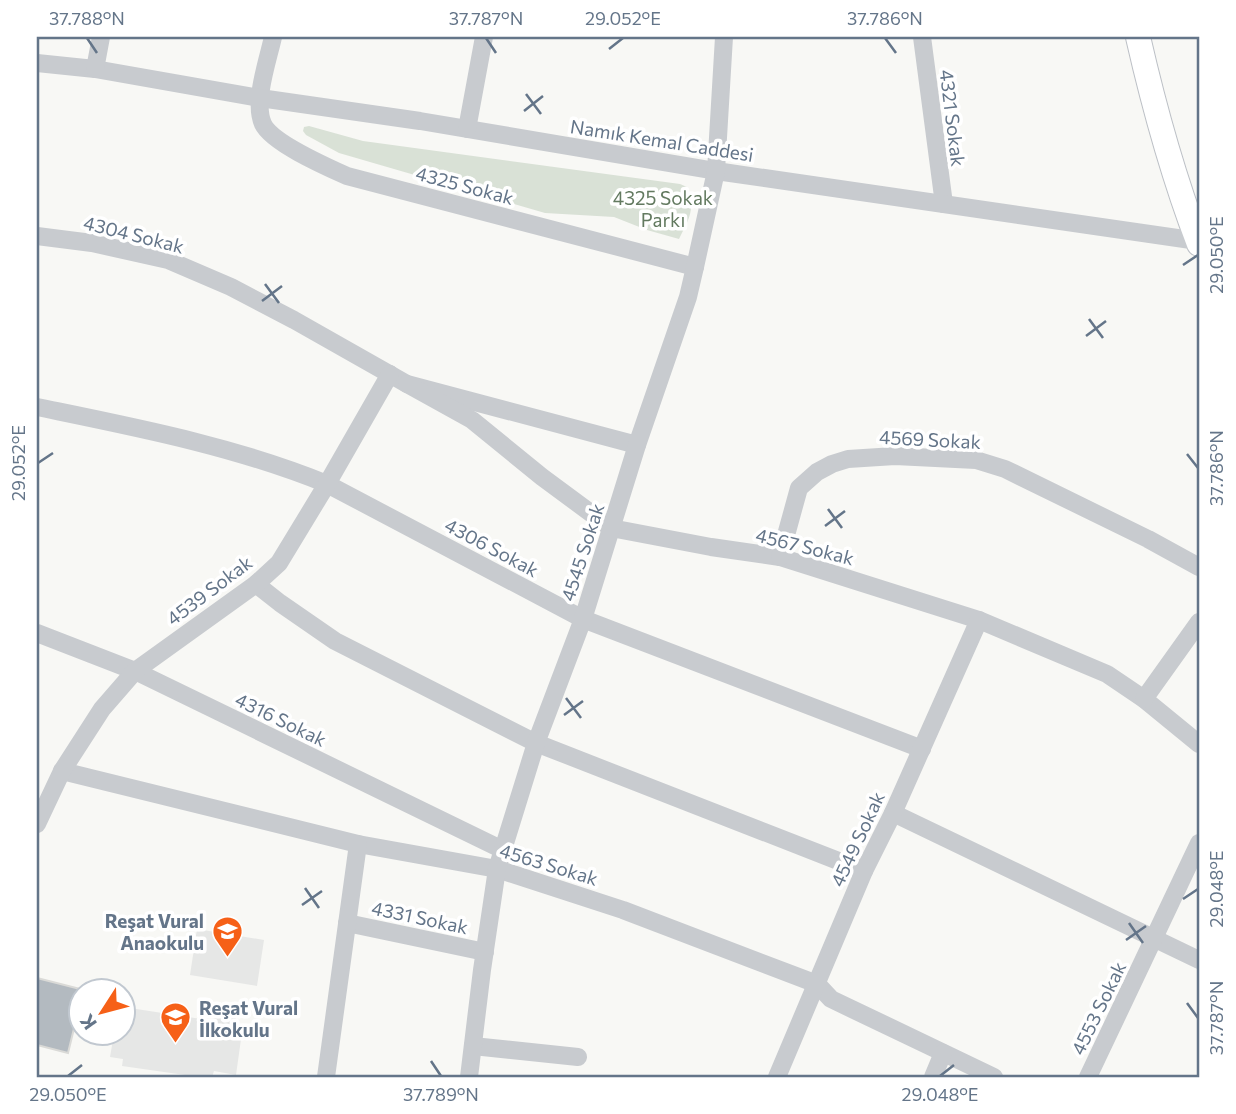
<svg xmlns="http://www.w3.org/2000/svg" width="1236" height="1114" font-family="Commissioner,sans-serif">
<style>
.built{fill:#e6e7e6}
.green{fill:#d9e1d6}
.building{fill:#b3bac0;stroke:#dadad7;stroke-width:2}
.lines{fill:none;stroke-linecap:round;stroke-linejoin:round}
.secondary-casing{stroke:#bcc0c6;stroke-width:26}
.street{stroke:#c8cbcf;stroke-width:18}
.secondary{stroke:#fff;stroke-width:24}
.ticks{fill:none;stroke:#647589;stroke-width:2.5}
.labels{text-anchor:middle;dominant-baseline:central;stroke-width:7;stroke-linejoin:round;paint-order:stroke}
.street-label{font-size:19px;fill:#647589;stroke:#fff}
.park-label{font-size:19px;fill:#637a60;stroke:#fff}
.poi-label{font-size:19px;font-weight:bold;fill:#647589;stroke:#fff;text-anchor:end}
.neatline{fill:none;stroke:#647589;stroke-width:2.5}
.ticks-label{font-size:18px;text-anchor:middle;fill:#647589}
</style>
<rect width="100%" height="100%" fill="#f8f8f5"/>
<!-- built -->
<g class="built">
<path d="M197,929L264,940L257,986L190,975Z"/>
<path d="M130,1008L214,1021L216,1012L236,1015L235,1023L243,1025L236,1075L214,1071L212,1077H199L122,1066L123,1059L110,1057L114,1034H122L123,1026H128Z"/>
</g>
<!-- green -->
<path class="green" d="M309,126L363,141L680,184L687,187C696,209 689,219 679,239L647,230L614,217L545,213L339,153L306,135L303,131L304,127Z"/>
<!-- building -->
<path class="building" d="M37,978L84,990L80,991V1004L68,1053L37,1045Z"/>
<g class="lines">
<defs>
<path id="secondary" d="M1138,37C1154,107 1173,176 1199,244"/>
</defs>
<!-- secondary casing -->
<use href="#secondary" class="secondary-casing"/>
<!-- street -->
<g class="street">
<path d="M273,37C268,60 253,102 263,124C272,143 327,167 347,176L695,267"/>
<path d="M922,37L944,204"/>
<path d="M37,63L95,69L260,98L420,121L716,171L1198,241"/>
<path d="M95,69L101,37"/>
<path d="M467,129L484,37"/>
<path d="M37,236L92,243L168,260L231,287L294,320L407,384L637,445"/>
<path d="M407,384L472,420L542,477L611,528L711,547L780,557L979,620L1107,674L1144,699L1199,744"/>
<path d="M37,407C134,427 234,446 327,484L583,619L922,749"/>
<path d="M780,557L799,488L817,472L832,464L848,459L895,456L976,460L1005,469L1148,539L1199,567"/>
<path d="M256,584L280,603L335,641L536,743L864,871"/>
<path d="M37,633L135,671L503,850"/>
<path d="M1144,699L1199,622"/>
<path d="M62,771L358,844L497,869L623,910L817,984L831,999L994,1077"/>
<path d="M893,813L1199,960"/>
<path d="M37,824L62,771L102,709L135,671L256,584L279,563L327,484L390,374"/>
<path d="M347,923L485,952"/>
<path d="M473,1046L578,1057"/>
<path d="M326,1077L358,844"/>
<path d="M469,1077L482,970L497,869L536,743L583,619L637,445L688,297L695,267L716,171L724,37"/>
<path d="M777,1077L864,871L893,813L979,620"/>
<path d="M933,1077L943,1053"/>
<path d="M1088,1077L1199,843"/>
</g>
<!-- secondary -->
<use href="#secondary" class="secondary"/>
</g>
<!-- ticks -->
<path class="ticks" d="M87,38L97,53M486,38L496,53M885,38L896,53M609,49L623,38M526,94L541,114M524,111L543,96M1183,265L1198,255M265,284L279,303M262,301L282,286M1089,319L1103,338M1086,336L1106,321M1187,454L1198,468M38,463L53,453M828,509L842,528M825,526L845,511M566,698L581,718M564,715L583,701M305,888L319,908M1183,899L1198,889M302,905L322,891M1129,923L1143,943M1126,940L1146,926M1187,1003L1198,1018M431,1061L441,1076M68,1076L82,1065M940,1076L954,1065"/>
<!-- icons -->
<defs>
<symbol id="school-pin" viewBox="-11 -11 22 30"><path d="M0 17L-7.5 6A9.5 9.5 0 1 1 7.5 6Z" fill="#f66017" stroke="#fff"/><path d="M0-5L7-2L0 1L-7-2ZM-4 1L0 2.5L4 1V4Q0 6-4 4Z" fill="#fff"/></symbol>
</defs>
<g fill-rule="evenodd">
<use href="#school-pin" x="210" y="914" width="35" height="47"/>
<use href="#school-pin" x="158" y="1000" width="35" height="47"/>
</g>
<g class="labels">
<!-- street labels -->
<g class="street-label">
<text transform="translate(953 118) rotate(83)">4321 Sokak</text>
<text transform="translate(662 140) rotate(9)">Namık Kemal Caddesi</text>
<text transform="translate(465 185) rotate(15)">4325 Sokak</text>
<text transform="translate(134 234) rotate(14)">4304 Sokak</text>
<text transform="translate(930 439) rotate(3)">4569 Sokak</text>
<text transform="translate(805 546) rotate(14)">4567 Sokak</text>
<text transform="translate(492 547) rotate(28)">4306 Sokak</text>
<text transform="translate(582 552) rotate(-72)">4545 Sokak</text>
<text transform="translate(209 590) rotate(-37)">4539 Sokak</text>
<text transform="translate(281 719) rotate(26)">4316 Sokak</text>
<text transform="translate(857 839) rotate(-65)">4549 Sokak</text>
<text transform="translate(549 864) rotate(17)">4563 Sokak</text>
<text transform="translate(420 917) rotate(12)">4331 Sokak</text>
<text transform="translate(1098 1008) rotate(-64)">4553 Sokak</text>
</g>
<!-- park labels -->
<g class="park-label">
<text x="663" y="197">4325 Sokak<tspan x="663" dy="22">Parkı</tspan></text>
</g>
<!-- poi labels -->
<g class="poi-label">
<text x="204" y="920">Reşat Vural<tspan x="204" dy="22">Anaokulu</tspan></text>
<text x="199" y="1007" text-anchor="start">Reşat Vural<tspan x="199" dy="22">İlkokulu</tspan></text>
</g>
</g>
<!-- border -->
<rect width="1236" height="1114" fill="none" stroke="#ffffff" stroke-width="77"/>
<!-- north arrow -->
<g transform="translate(102 1012) rotate(234)"><circle r="33" fill="#ffffff" stroke="#c1c8d0" stroke-width="2"/>
<path d="M0-5L12 26L0 18L-12 26Z" fill="#f66017"/>
<text y="-10" font-size="19" font-weight="bold" text-anchor="middle" fill="#647589">K</text>
</g>
<rect x="38" y="38" width="1160" height="1038" class="neatline"/>
<g class="ticks-label">
<text x="87" y="25">37.788°N</text>
<text x="486" y="25">37.787°N</text>
<text x="623" y="25">29.052°E</text>
<text x="885" y="25">37.786°N</text>
<text transform="translate(1217 255) rotate(-90)" y="6">29.050°E</text>
<text transform="translate(19 463) rotate(-90)" y="6">29.052°E</text>
<text transform="translate(1217 468) rotate(-90)" y="6">37.786°N</text>
<text transform="translate(1217 889) rotate(-90)" y="6">29.048°E</text>
<text transform="translate(1217 1018) rotate(-90)" y="6">37.787°N</text>
<text x="68" y="1101">29.050°E</text>
<text x="441" y="1101">37.789°N</text>
<text x="940" y="1101">29.048°E</text>
</g>
</svg>
